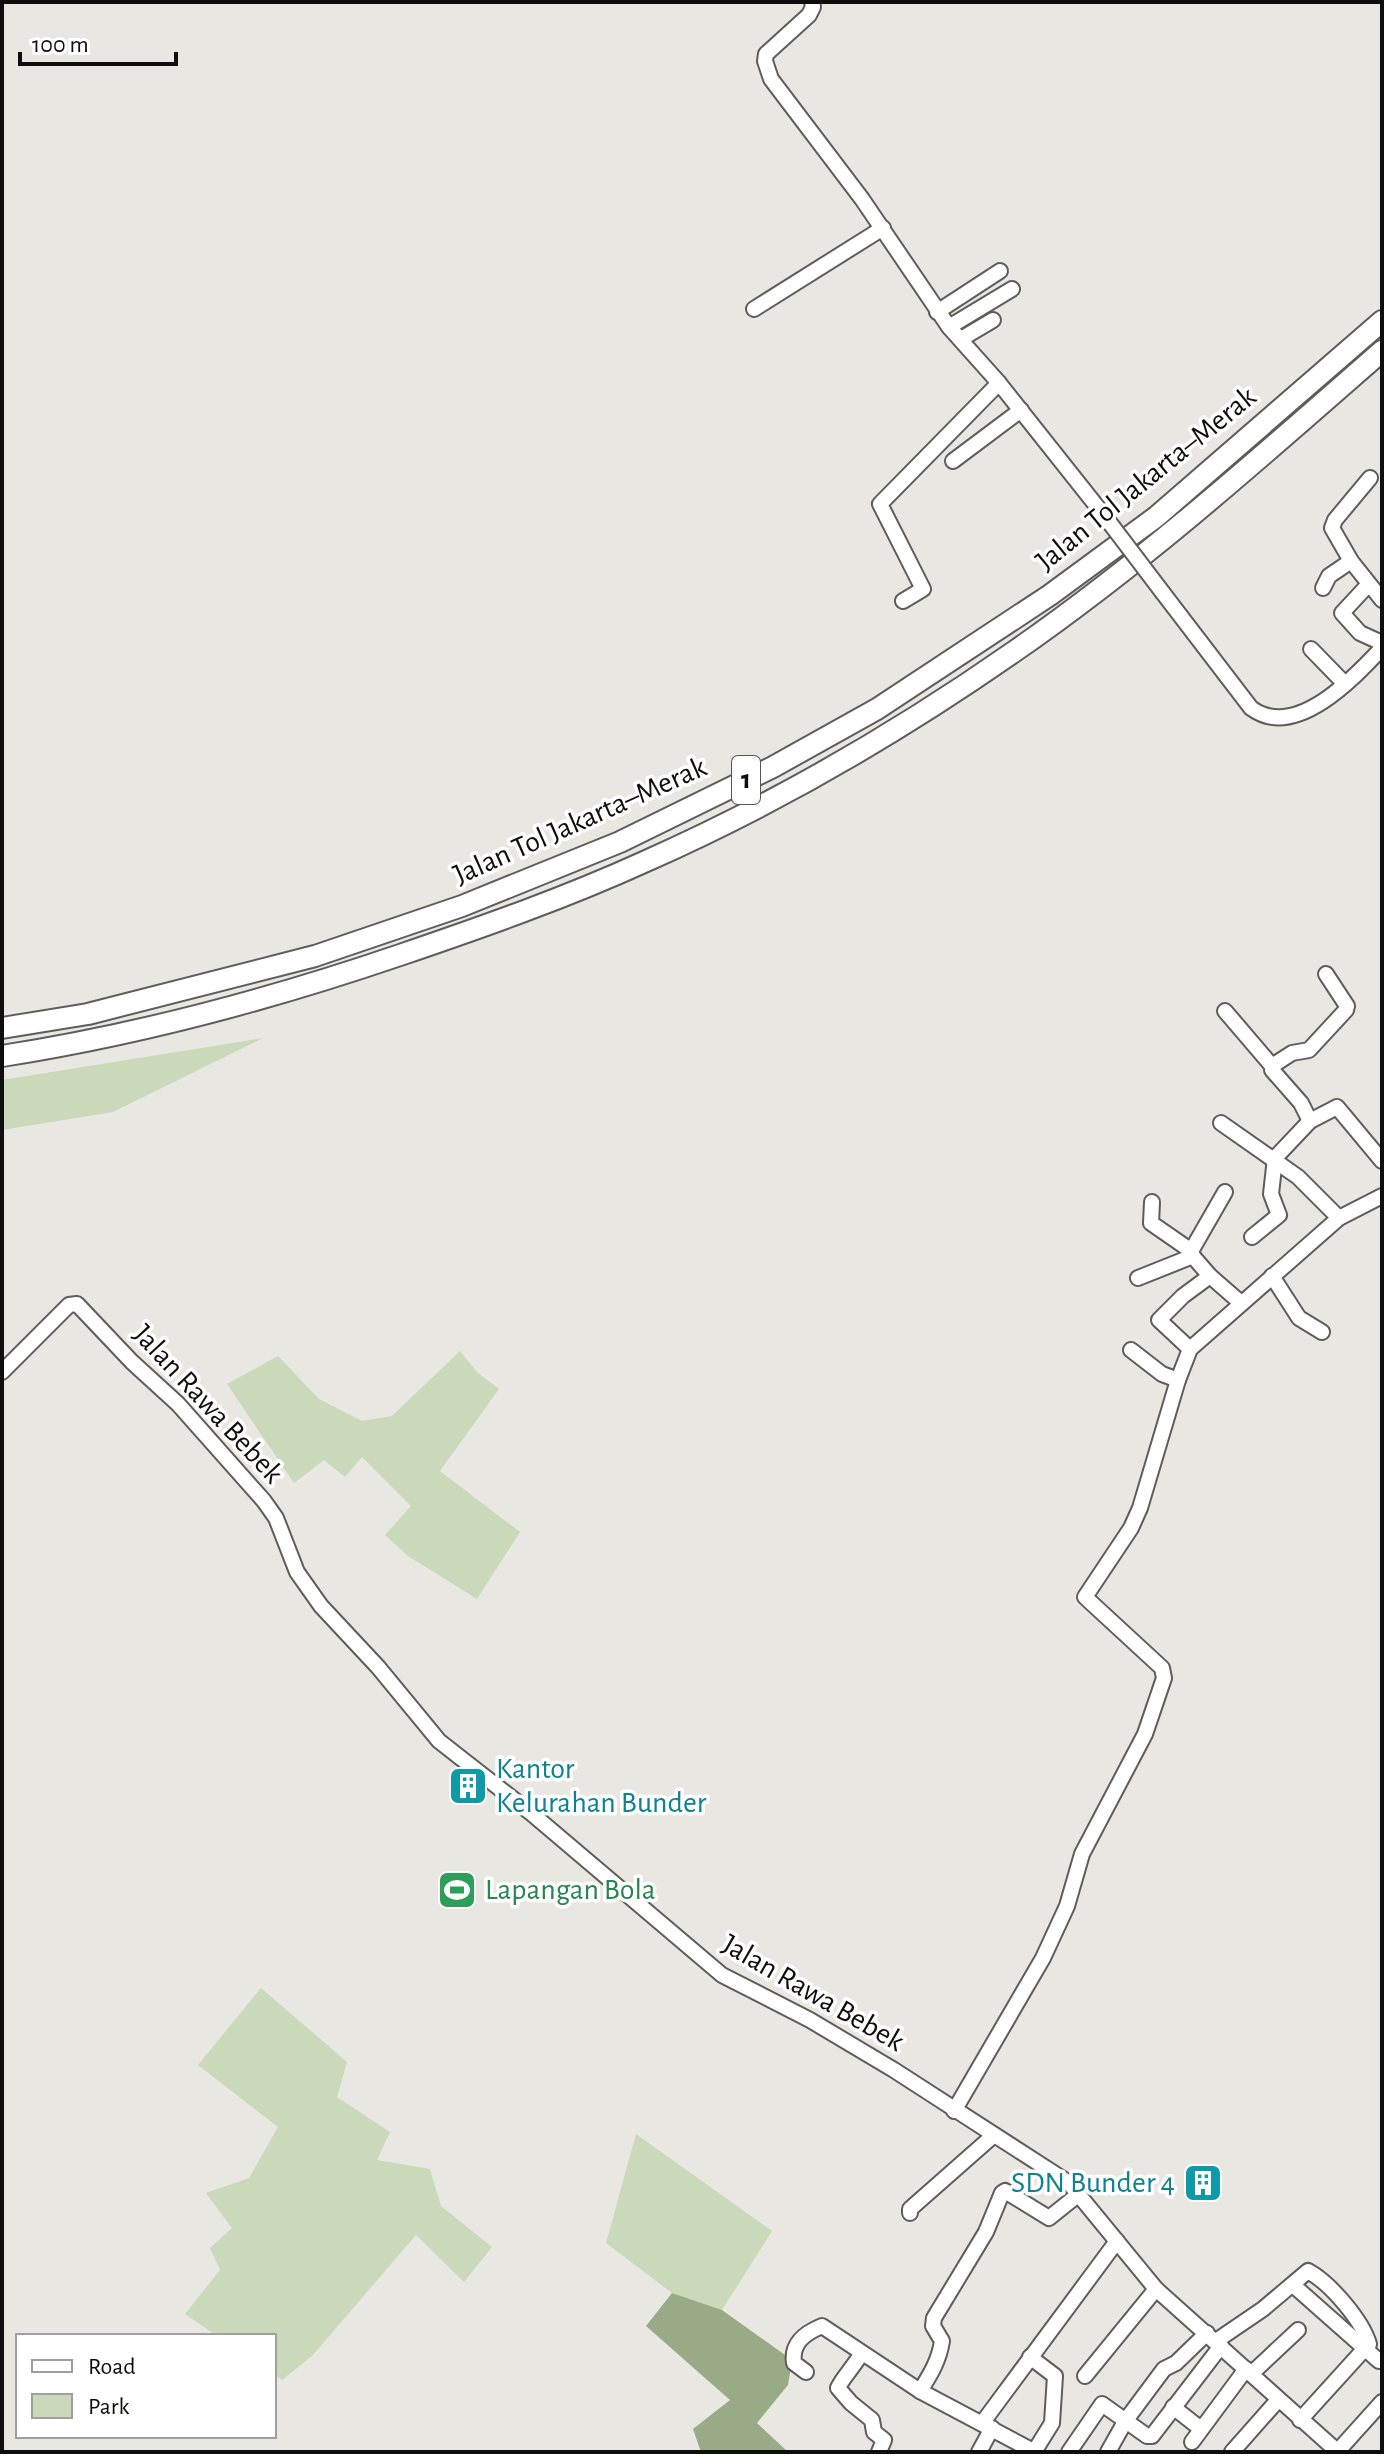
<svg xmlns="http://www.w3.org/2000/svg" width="1384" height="2454" font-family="'Alegreya Sans',sans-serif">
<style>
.green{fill:#c9d9ba}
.forest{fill:#98ab86}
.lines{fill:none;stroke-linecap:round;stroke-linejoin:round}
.minor-casing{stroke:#5e5d59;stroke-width:18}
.highway-casing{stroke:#5e5d59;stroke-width:24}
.minor{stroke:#fff;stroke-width:14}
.highway{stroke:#fff;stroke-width:20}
.minor-bridge-casing{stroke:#5e5d59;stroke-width:18;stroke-linecap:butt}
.minor-bridge{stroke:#fff;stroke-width:14}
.labels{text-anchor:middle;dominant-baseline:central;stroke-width:7;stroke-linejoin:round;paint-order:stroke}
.shield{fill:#fff;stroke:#565656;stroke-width:2}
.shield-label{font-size:28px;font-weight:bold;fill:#0e0e0d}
.street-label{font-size:30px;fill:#0e0e0d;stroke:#fff}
.culture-label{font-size:30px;fill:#0d838f;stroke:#fff;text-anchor:start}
.leisure-label{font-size:30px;fill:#27864d;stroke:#fff;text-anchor:start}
</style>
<rect width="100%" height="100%" fill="#e8e7e2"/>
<!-- green -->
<g class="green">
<path d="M263,1038L113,1112L2,1130V1080Z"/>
<path d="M460,1351L478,1373L499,1389L440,1471L520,1532L477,1599L408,1556L385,1535L411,1506L362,1457L345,1477L324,1460L294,1483L227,1384L278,1356L319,1399L362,1421L392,1416Z"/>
<path d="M261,1988L347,2062L337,2097L390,2132L377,2160L430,2169L441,2206L492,2247L464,2282L416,2235L312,2356L282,2380L274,2374V2336H217L185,2314L220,2270L210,2248L232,2228L206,2193L249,2178L278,2127L198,2065Z"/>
<path d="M636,2134L772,2231L722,2310L672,2293L606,2243Z"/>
</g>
<!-- forest -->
<path class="forest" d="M672,2293L722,2310L792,2360L788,2385L757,2423L788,2452H701L693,2429L730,2400L646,2326Z"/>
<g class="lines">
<defs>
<g id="minor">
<path d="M812,2L813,7L809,15L766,54L765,61L771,79L862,199L949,327L999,383L1103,514"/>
<path d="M754,309L883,228"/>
<path d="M937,312L1000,271"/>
<path d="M949,327L1012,289"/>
<path d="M961,339L993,320"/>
<path d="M953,461L1021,410"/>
<path d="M1370,478L1335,520L1332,528L1351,561L1382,600"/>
<path d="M1368,585L1342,613L1360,633L1382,643"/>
<path d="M1323,588L1329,576L1351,561"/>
<path d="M1163,593L1251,708C1295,741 1354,678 1382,648"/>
<path d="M903,601L923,589L880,504L999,383"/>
<path d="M1311,649L1345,684"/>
<path d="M1326,974L1347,1006L1346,1010L1309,1050L1292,1053L1272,1066V1070L1301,1103L1310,1121L1337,1107L1382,1161"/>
<path d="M1225,1011L1272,1066"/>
<path d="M1221,1123L1298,1177L1339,1218"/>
<path d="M1225,1192L1190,1253L1210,1276L1241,1303"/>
<path d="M1152,1202L1151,1223L1190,1250"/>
<path d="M1252,1237L1279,1215L1271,1194L1275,1158L1310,1121"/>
<path d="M1272,1276L1299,1318L1322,1332"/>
<path d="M1138,1278L1193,1256"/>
<path d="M1190,1349L1159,1320L1183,1296L1210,1276"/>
<path d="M1131,1350L1162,1374L1178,1380"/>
<path d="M2,1372L69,1305L77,1304L132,1362L178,1404L264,1501L276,1518L297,1572L321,1606L378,1667L439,1741L531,1813L722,1975L810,2020L894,2070L1069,2183L1156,2289L1338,2452"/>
<path d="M954,2111L1043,1958L1067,1906L1082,1854L1145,1734L1164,1678L1162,1668L1085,1597L1131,1528L1140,1508L1178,1380L1190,1349L1339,1218L1382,1196"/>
<path d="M910,2213V2209L994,2135"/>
<path d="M1293,2285L1379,2361"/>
<path d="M1216,2341L1263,2309L1308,2271C1330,2283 1362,2320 1369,2344L1300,2420"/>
<path d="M861,2354C855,2365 841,2380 838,2388L851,2403L872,2420L874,2432L884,2440L879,2452"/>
<path d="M1030,2357L1055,2376L1052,2423L1034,2452"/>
<path d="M806,2372L794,2363C791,2343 805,2333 822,2326L920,2391L1035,2452"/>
<path d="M1251,2374L1298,2330"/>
<path d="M1085,2376L1156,2289"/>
<path d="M920,2391C930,2375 939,2361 942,2341L933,2326L934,2318L986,2232L1002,2193L1005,2191L1049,2218L1079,2194"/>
<path d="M1173,2407L1201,2429"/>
<path d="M983,2422L1117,2241"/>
<path d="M1192,2442L1246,2369"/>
<path d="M979,2452L992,2428"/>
<path d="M1069,2452L1102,2404L1147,2436H1152L1221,2346"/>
<path d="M1108,2452L1126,2420L1164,2369L1176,2363L1207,2333"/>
<path d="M1232,2452L1278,2400"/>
<path d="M1337,2452L1382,2402"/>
</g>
<g id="highway">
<path d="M2,1028L88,1014L315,956L462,906L620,842L773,767L877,709L1050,595L1156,517L1382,321"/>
<path d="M2,1056C137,1035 271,999 400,955C482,927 565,898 644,862C773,805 899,732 1015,651C1146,560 1262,456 1382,351"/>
</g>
</defs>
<!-- minor casing -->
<use href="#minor" class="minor-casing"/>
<!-- highway casing -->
<use href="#highway" class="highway-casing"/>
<!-- minor -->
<use href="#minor" class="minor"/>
<!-- highway -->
<use href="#highway" class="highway"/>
<defs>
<path id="minor-bridge" d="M1103,514L1163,593"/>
</defs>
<!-- minor-bridge casing -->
<use href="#minor-bridge" class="minor-bridge-casing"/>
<!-- minor-bridge -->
<use href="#minor-bridge" class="minor-bridge"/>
</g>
<!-- icons -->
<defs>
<symbol id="building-square" viewBox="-11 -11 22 22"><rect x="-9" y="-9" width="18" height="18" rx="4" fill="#0f9aa8" stroke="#fff"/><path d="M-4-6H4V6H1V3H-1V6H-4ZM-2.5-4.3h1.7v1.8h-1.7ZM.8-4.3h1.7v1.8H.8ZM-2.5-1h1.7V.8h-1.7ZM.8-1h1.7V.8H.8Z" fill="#fff"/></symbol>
<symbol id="stadium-square" viewBox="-11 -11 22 22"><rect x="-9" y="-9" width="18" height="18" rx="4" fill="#2e9e5b" stroke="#fff"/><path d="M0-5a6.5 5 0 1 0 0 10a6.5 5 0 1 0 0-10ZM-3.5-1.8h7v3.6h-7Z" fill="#fff"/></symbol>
</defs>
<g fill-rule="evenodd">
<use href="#building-square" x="446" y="1764" width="44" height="44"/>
<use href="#stadium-square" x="435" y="1868" width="44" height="44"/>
<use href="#building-square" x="1181" y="2161" width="44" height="44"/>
</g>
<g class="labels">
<!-- shield labels -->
<rect class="shield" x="732" y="756" width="28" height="48" rx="6"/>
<g class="shield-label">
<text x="746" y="780">1</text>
</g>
<!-- street labels -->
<g class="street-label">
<text transform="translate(1146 479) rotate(-39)">Jalan Tol Jakarta–Merak</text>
<text transform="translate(580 821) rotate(-24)">Jalan Tol Jakarta–Merak</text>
<text transform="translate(208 1404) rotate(47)">Jalan Rawa Bebek</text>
<text transform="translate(813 1993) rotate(30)">Jalan Rawa Bebek</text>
</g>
<!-- culture labels -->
<g class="culture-label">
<text x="496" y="1769">Kantor<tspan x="496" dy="34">Kelurahan Bunder</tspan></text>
<text x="1175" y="2183" text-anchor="end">SDN Bunder 4</text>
</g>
<!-- leisure labels -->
<g class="leisure-label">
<text x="485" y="1890">Lapangan Bola</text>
</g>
</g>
<!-- border -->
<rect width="1384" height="2454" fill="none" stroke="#0e0e0d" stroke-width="8"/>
<!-- legend -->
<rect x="16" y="2334" width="260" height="104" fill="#ffffff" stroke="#9f9f9e" stroke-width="2"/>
<rect x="32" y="2360" width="40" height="12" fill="#ffffff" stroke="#9f9f9e" stroke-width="2"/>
<text x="88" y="2374" font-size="24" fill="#0e0e0d">Road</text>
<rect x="32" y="2394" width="40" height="24" fill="#c9d9ba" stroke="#9f9f9e" stroke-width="2"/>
<text x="88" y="2414" font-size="24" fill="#0e0e0d">Park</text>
<!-- scale -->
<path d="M20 52v12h156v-12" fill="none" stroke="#0e0e0d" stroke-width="4"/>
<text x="32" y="52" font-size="24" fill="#0e0e0d" stroke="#ffffff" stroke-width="6" paint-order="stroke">100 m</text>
</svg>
